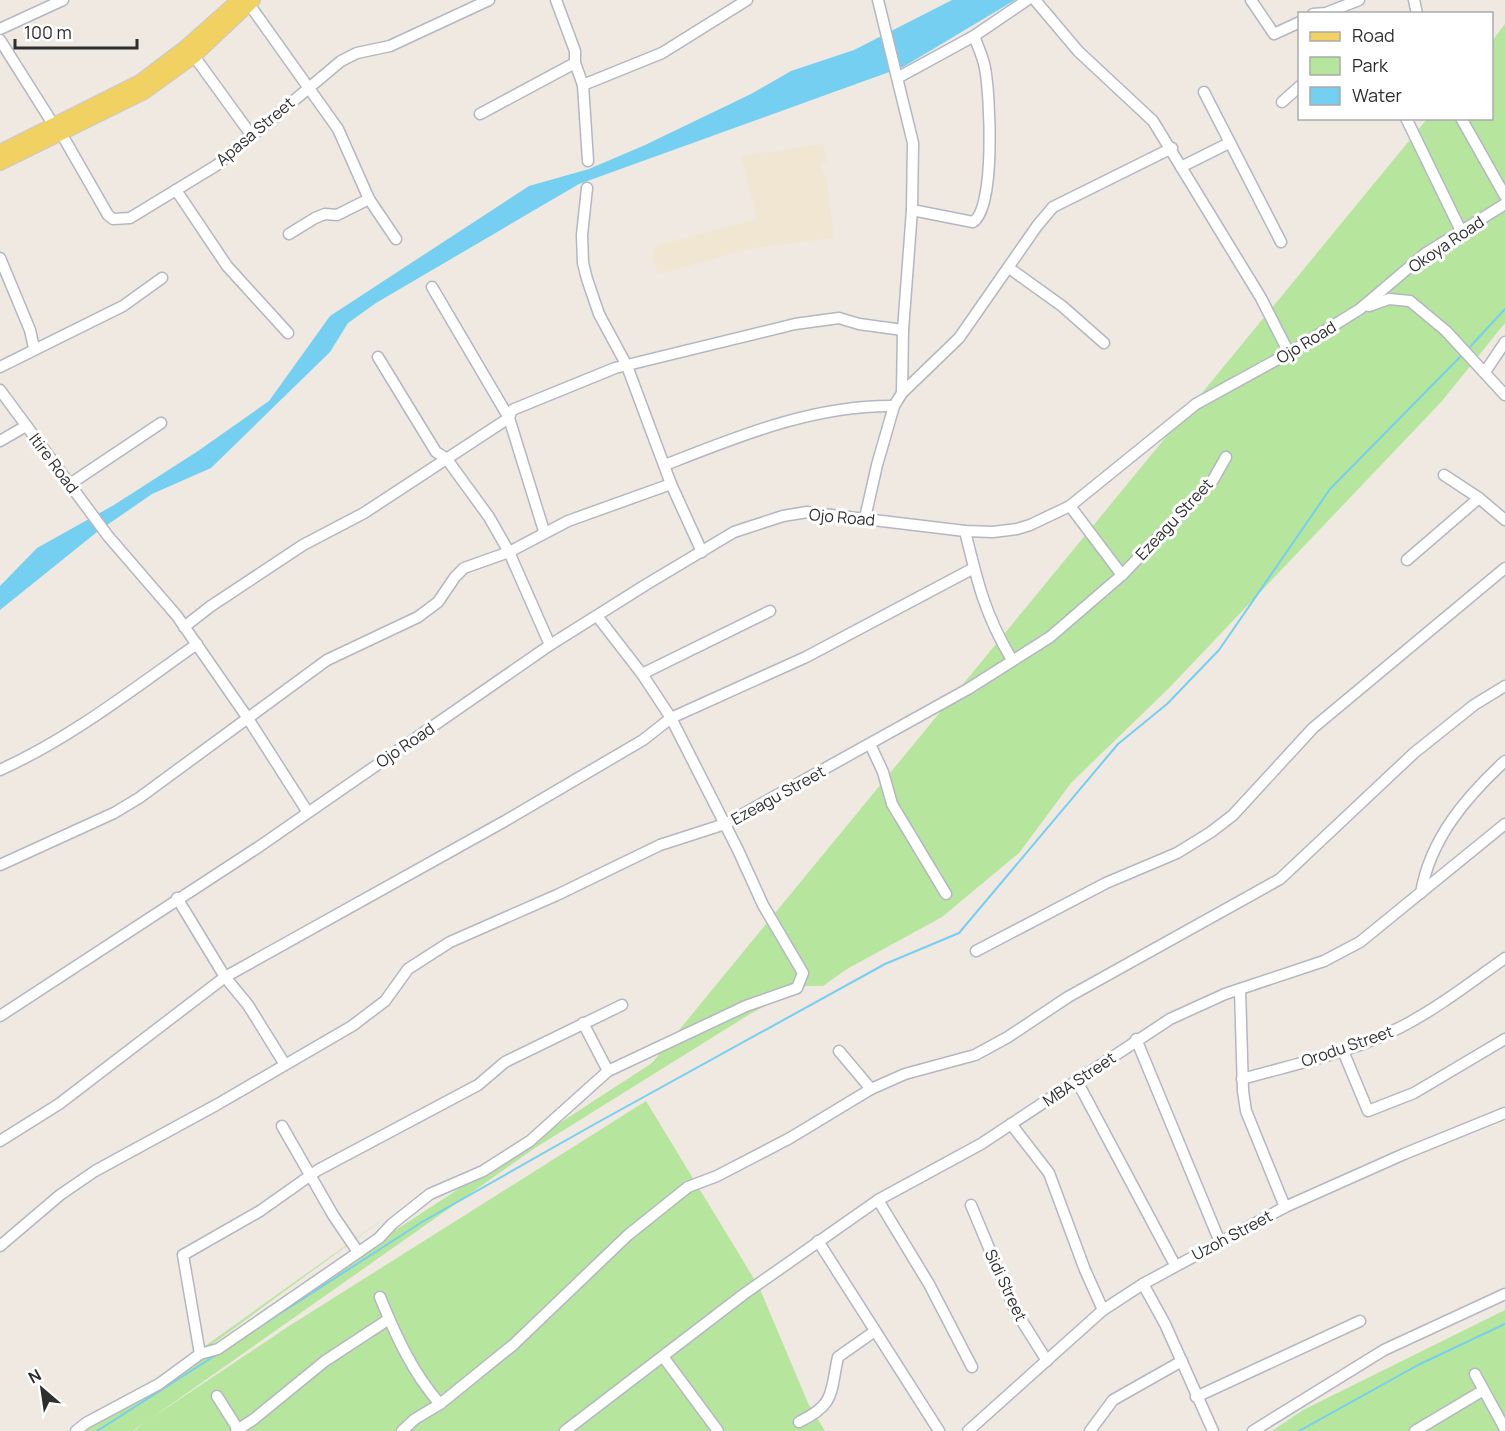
<svg xmlns="http://www.w3.org/2000/svg" width="1505" height="1431" font-family="Manrope,sans-serif">
<style>
.education{fill:#f0e6d1}
.green{fill:#b6e59e}
.water{fill:#75cff0}
.lines{fill:none;stroke-linecap:round;stroke-linejoin:round}
.stream{stroke:#75cff0;stroke-width:2}
.minor-casing{stroke:#b4b7c1;stroke-width:13}
.major-casing{stroke:#c9c9c9;stroke-width:16}
.minor{stroke:#fff;stroke-width:10}
.major{stroke:#f2d163;stroke-width:14}
.labels{text-anchor:middle;dominant-baseline:central;stroke-width:6;stroke-linejoin:round;paint-order:stroke}
.street-label{font-size:16px;fill:#2e2e2e;stroke:#fff}
</style>
<rect width="100%" height="100%" fill="#efe9e1"/>
<!-- education -->
<path class="education" d="M823,144L827,162L820,163L827,183L834,238L752,248L658,274L653,257L656,246L757,219L741,156Z"/>
<!-- green -->
<g class="green">
<path d="M1505,24V323L1442,401L1169,688L1071,783L1019,853L942,917L847,969L823,986H802L750,1014L535,1148L150,1419L289,1326L646,1101L759,1287L808,1403L825,1431H134L148,1420L133,1431H86L390,1214L147,1392L652,1063L1427,119L1492,118V41Z"/>
<path d="M1505,1310V1431H1272L1303,1410Z"/>
</g>
<!-- water -->
<path class="water" d="M952,0H1015L903,67L579,184L376,303L348,323L330,352L211,468L152,494L97,532L0,610V586L37,548L114,505L198,451L269,401L330,316L529,186L589,169L645,145L751,94L791,71L854,50Z"/>
<g class="lines">
<!-- stream -->
<g class="stream">
<path d="M1467,350L1505,309"/>
<path d="M256,1329L422,1222L593,1125L885,964L959,933L1118,744L1167,704L1219,650L1330,489L1463,354"/>
<path d="M97,1431L216,1355"/>
<path d="M1299,1431L1418,1365L1505,1324"/>
</g>
<defs>
<g id="minor">
<path d="M556,0L575,51V63L583,85L588,161"/>
<path d="M1035,0L1078,51L1153,121L1261,298L1289,353"/>
<path d="M1251,0L1274,34L1300,22"/>
<path d="M1414,0L1417,14"/>
<path d="M249,4L338,129L369,199L396,239"/>
<path d="M1313,14L1326,13L1359,0"/>
<path d="M0,29L63,0"/>
<path d="M0,40L53,124"/>
<path d="M194,56L252,136"/>
<path d="M899,77L974,36L1027,0"/>
<path d="M583,85L662,53L747,0"/>
<path d="M1204,92L1281,242"/>
<path d="M1282,102L1300,86"/>
<path d="M480,114L575,63"/>
<path d="M1406,118L1462,233"/>
<path d="M1461,118L1505,196"/>
<path d="M61,133L108,215L113,219L130,218L217,165L341,61L357,53L390,46L489,0"/>
<path d="M1181,167L1229,143"/>
<path d="M587,188L582,235L583,263L587,279L599,314L627,366L671,484L702,552"/>
<path d="M176,190L227,266L288,333"/>
<path d="M912,210L973,222C996,208 990,94 985,68C983,57 978,47 974,36"/>
<path d="M289,234L315,218L325,214L337,215L369,199"/>
<path d="M0,258L30,330L34,348"/>
<path d="M1009,268L1062,306L1104,343"/>
<path d="M432,287L509,418L544,531"/>
<path d="M1369,306L1389,299L1410,301L1446,331L1505,395"/>
<path d="M378,357L436,452L446,458L489,517L509,552L550,645"/>
<path d="M0,367L123,306L162,278"/>
<path d="M1485,372L1505,342"/>
<path d="M0,390L108,536L177,616L247,717L307,811"/>
<path d="M902,393L959,338L1037,226L1053,207L1172,148"/>
<path d="M0,441L26,426"/>
<path d="M665,465C739,436 813,405 894,406"/>
<path d="M1444,475L1479,498L1505,520"/>
<path d="M70,484L161,423"/>
<path d="M1070,506L1122,575"/>
<path d="M865,518L877,465L894,406L902,393L903,330L912,210L913,143L878,0"/>
<path d="M965,531C977,581 985,615 1012,660"/>
<path d="M1407,560L1479,498"/>
<path d="M184,627L211,606L303,545L364,513L509,418L512,410L615,368L795,324L839,318L859,324L903,330"/>
<path d="M642,674L770,611"/>
<path d="M870,744L883,772L892,804L946,894"/>
<path d="M0,770C71,738 133,689 197,644"/>
<path d="M0,865L114,813L139,798L327,660L418,617L438,602L455,577L464,568L509,552L568,521L671,484"/>
<path d="M1421,893C1430,839 1466,797 1505,761"/>
<path d="M177,898L225,977L248,1005L284,1063"/>
<path d="M976,951L1106,883L1177,853L1211,832L1233,815L1313,728L1505,568"/>
<path d="M1240,989L1243,1091L1246,1111L1285,1207"/>
<path d="M0,1016L260,846L550,645L647,584L734,532L783,516L807,512L965,531L993,532L1017,529L1030,525L1070,506L1196,404L1289,353L1360,309L1426,253L1505,204"/>
<path d="M583,1023L608,1071"/>
<path d="M1136,1039L1220,1242"/>
<path d="M839,1051L871,1089"/>
<path d="M1343,1051L1368,1111L1414,1093L1505,1039"/>
<path d="M1242,1079C1295,1064 1351,1053 1401,1027C1438,1008 1471,982 1505,958"/>
<path d="M1077,1081L1175,1265"/>
<path d="M1011,1124L1049,1173L1085,1270L1103,1310"/>
<path d="M282,1126L333,1215L358,1252"/>
<path d="M0,1141L59,1104L225,977L505,821L643,740L671,718L806,657L974,568"/>
<path d="M878,1200L929,1284L972,1367"/>
<path d="M971,1205L1015,1310L1047,1361"/>
<path d="M818,1241L939,1431"/>
<path d="M0,1246L60,1195L95,1171L218,1104L352,1026L385,1001L408,969L450,942L557,895L660,845L725,824L968,689L1028,651L1050,637L1122,575L1213,480L1226,457"/>
<path d="M1143,1284L1165,1324L1213,1431"/>
<path d="M380,1297C396,1336 412,1372 440,1404"/>
<path d="M200,1354L183,1255L260,1211L318,1170L478,1085L505,1062L622,1005"/>
<path d="M664,1358L718,1431"/>
<path d="M1475,1374L1505,1429"/>
<path d="M217,1396L239,1431"/>
<path d="M1196,1397L1360,1321"/>
<path d="M799,1422C836,1404 830,1393 838,1357L875,1331"/>
<path d="M76,1431L86,1423L159,1384L200,1354L218,1349L379,1238L392,1224L430,1194L483,1171L530,1141L608,1071L746,1006L797,988L803,973L763,905L738,850L671,718L642,674L597,616"/>
<path d="M236,1431L254,1419L325,1361L389,1319"/>
<path d="M402,1431L415,1419L440,1404L513,1345L628,1235L688,1187L717,1176L790,1138L871,1089L905,1074L975,1055L1008,1037L1068,997L1280,879L1414,753L1474,705L1505,686"/>
<path d="M565,1431L744,1294L878,1200L981,1144L1170,1019L1225,994L1324,961L1360,942L1505,824"/>
<path d="M968,1431L1103,1310L1143,1284L1285,1207L1404,1154L1505,1113"/>
<path d="M1090,1431L1113,1400L1182,1361"/>
<path d="M1253,1431L1384,1350L1505,1294"/>
<path d="M1415,1431L1482,1391"/>
</g>
<g id="major">
<path d="M0,152L140,82L185,48L239,0"/>
<path d="M0,163L144,92L194,56L253,0"/>
</g>
</defs>
<!-- minor casing -->
<use href="#minor" class="minor-casing"/>
<!-- major casing -->
<use href="#major" class="major-casing"/>
<!-- minor -->
<use href="#minor" class="minor"/>
<!-- major -->
<use href="#major" class="major"/>
</g>
<g class="labels">
<!-- street labels -->
<g class="street-label">
<text transform="translate(255 131) rotate(-40)">Apasa Street</text>
<text transform="translate(1446 244) rotate(-34)">Okoya Road</text>
<text transform="translate(1306 342) rotate(-31)">Ojo Road</text>
<text transform="translate(54 463) rotate(53)">Itire Road</text>
<text transform="translate(842 517) rotate(5)">Ojo Road</text>
<text transform="translate(1174 519) rotate(-47)">Ezeagu Street</text>
<text transform="translate(405 745) rotate(-34)">Ojo Road</text>
<text transform="translate(778 795) rotate(-29)">Ezeagu Street</text>
<text transform="translate(1347 1046) rotate(-19)">Orodu Street</text>
<text transform="translate(1079 1079) rotate(-34)">MBA Street</text>
<text transform="translate(1232 1235) rotate(-28)">Uzoh Street</text>
<text transform="translate(1006 1285) rotate(65)">Sidi Street</text>
</g>
</g>
<!-- legend -->
<rect x="1298" y="12" width="195" height="108" fill="#ffffff" stroke="#ababab" stroke-width="1.5"/>
<rect x="1310" y="32" width="30" height="9" fill="#f2d163" stroke="#ababab" stroke-width="1.5"/>
<text x="1352" y="42" font-size="18" fill="#2e2e2e">Road</text>
<rect x="1310" y="57" width="30" height="18" fill="#b6e59e" stroke="#ababab" stroke-width="1.5"/>
<text x="1352" y="72" font-size="18" fill="#2e2e2e">Park</text>
<rect x="1310" y="87" width="30" height="18" fill="#75cff0" stroke="#ababab" stroke-width="1.5"/>
<text x="1352" y="102" font-size="18" fill="#2e2e2e">Water</text>
<!-- north arrow -->
<g transform="translate(42 1389) rotate(331)" stroke="#ffffff" stroke-width="4.5" paint-order="stroke">
<path d="M0-4.5L10 22L0 15L-10 22Z" fill="#2e2e2e"/>
<text y="-9" font-size="16" font-weight="bold" text-anchor="middle" fill="#2e2e2e">N</text>
</g>
<!-- scale -->
<path d="M15 39v9h122v-9" fill="none" stroke="#2e2e2e" stroke-width="3"/>
<text x="24" y="39" font-size="18" fill="#2e2e2e" stroke="#ffffff" stroke-width="4.5" paint-order="stroke">100 m</text>
</svg>
